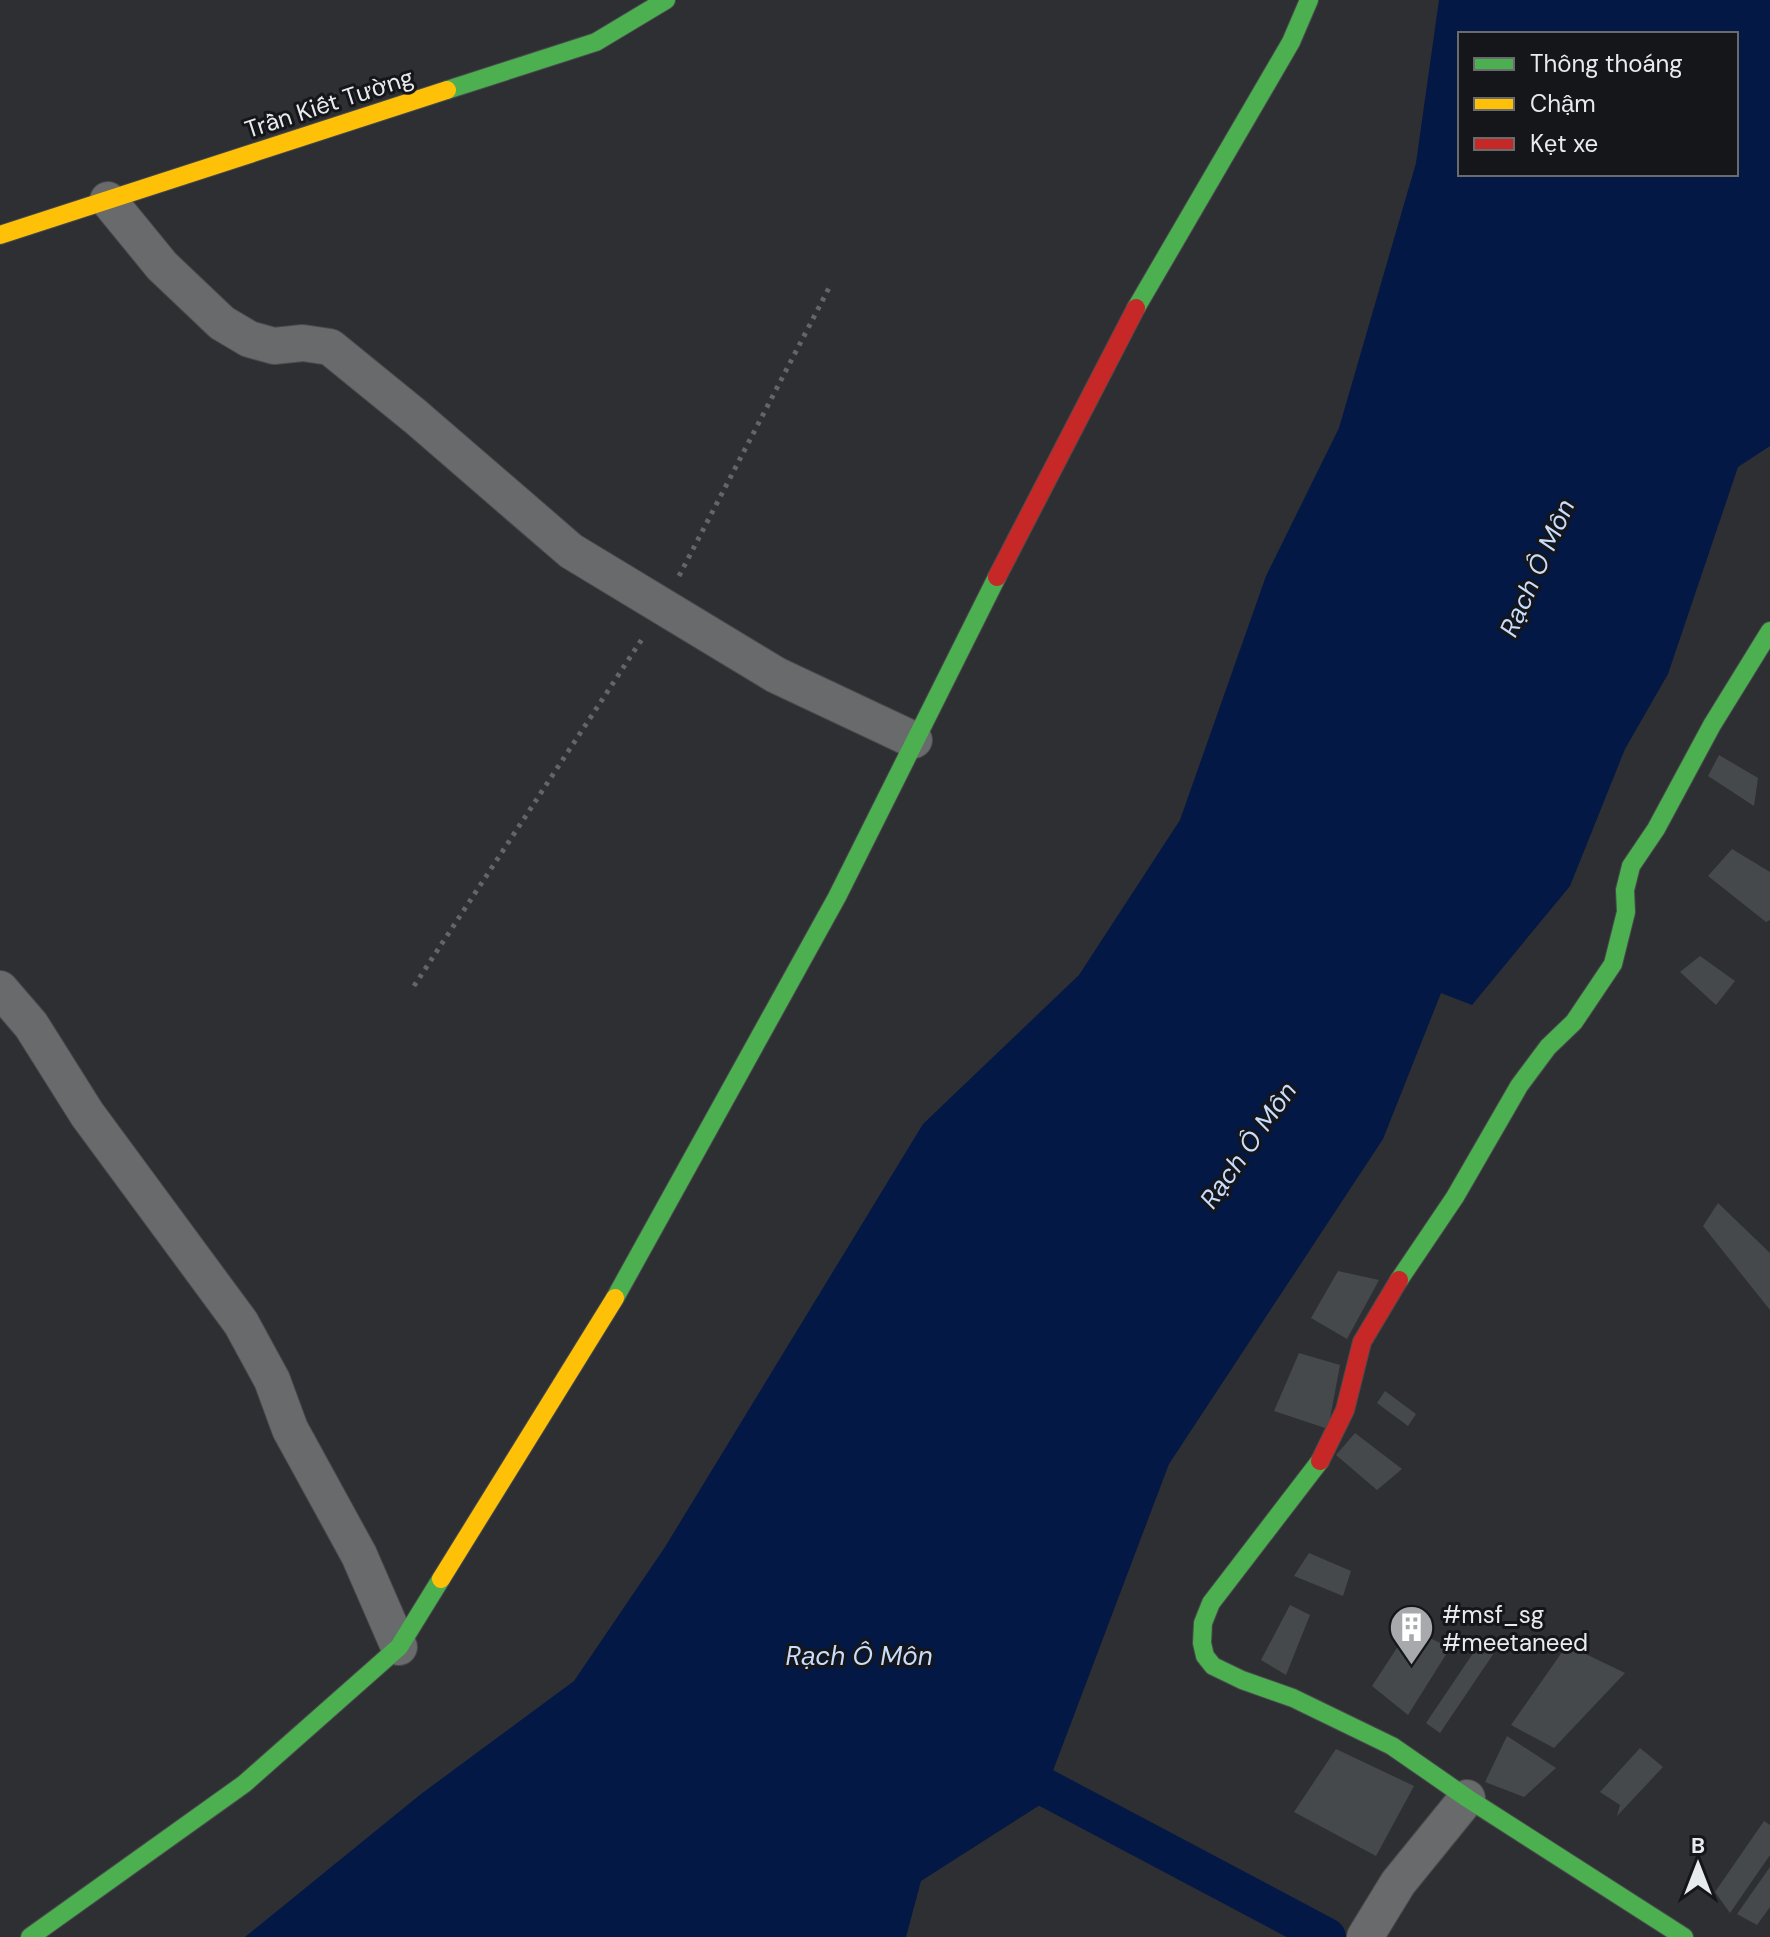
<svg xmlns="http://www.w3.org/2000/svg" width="1770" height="1937" font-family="'DM Sans',sans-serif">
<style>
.water{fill:#041845;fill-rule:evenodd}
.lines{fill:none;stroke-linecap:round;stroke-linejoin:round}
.canal{stroke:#041845;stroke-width:38}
.building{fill:#46494b}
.street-casing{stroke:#484a4c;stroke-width:38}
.fast-casing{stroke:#484a4c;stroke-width:20}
.slow-casing{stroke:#484a4c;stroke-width:20}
.jam-casing{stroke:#484a4c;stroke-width:20}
.path{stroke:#636567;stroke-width:5;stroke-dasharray:4 6;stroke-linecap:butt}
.street{stroke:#686a6c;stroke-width:36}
.fast{stroke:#4caf50;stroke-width:18}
.slow{stroke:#ffc107;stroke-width:18}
.jam{stroke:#c62828;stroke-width:18}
.labels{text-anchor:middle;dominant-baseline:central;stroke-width:6;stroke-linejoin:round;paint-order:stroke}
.street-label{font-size:24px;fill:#e8ebee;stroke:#151619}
.poi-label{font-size:24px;fill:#e8ebee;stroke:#151619;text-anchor:start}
.water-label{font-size:26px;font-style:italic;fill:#c8ddfe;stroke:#151619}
</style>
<rect width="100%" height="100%" fill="#2d2f32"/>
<!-- water -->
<path class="water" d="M1439,0H1770V446L1738,467L1668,674L1625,749L1570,886L1472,1005L1441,993L1383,1139L1169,1464L1040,1805L921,1881L906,1937H245L421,1794L574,1681L665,1547L923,1124L1079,975L1180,820L1266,576L1339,428L1416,163ZM1460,34H1736V174H1460Z"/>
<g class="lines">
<!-- canal -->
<path class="canal" d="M1001,1764L1327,1937"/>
</g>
<!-- building -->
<g class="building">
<path d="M1719,755L1758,778L1754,806L1708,776Z"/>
<path d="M1732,849L1770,872V920L1766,922L1708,876Z"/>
<path d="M1700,956L1735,981L1716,1005L1680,972Z"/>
<path d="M1718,1203L1770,1253V1310L1703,1226Z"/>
<path d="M1338,1271L1379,1280L1347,1339L1311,1318Z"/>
<path d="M1299,1353L1340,1365L1328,1429L1274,1411Z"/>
<path d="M1385,1391L1416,1414L1408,1426L1377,1403Z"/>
<path d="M1355,1433L1402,1469L1377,1490L1336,1455Z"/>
<path d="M1309,1553L1351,1571L1343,1596L1294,1576Z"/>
<path d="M1290,1605L1310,1615L1286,1675L1261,1660Z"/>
<path d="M1410,1628L1450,1648L1408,1715L1372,1686Z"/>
<path d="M1484,1637L1498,1647L1440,1733L1426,1723Z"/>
<path d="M1567,1645L1625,1673L1554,1748L1511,1725Z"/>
<path d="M1507,1736L1556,1768L1524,1797L1485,1782Z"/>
<path d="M1640,1748L1663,1767L1617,1816L1620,1805L1600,1792Z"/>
<path d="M1336,1749L1414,1786L1376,1856L1294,1812Z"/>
<path d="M1764,1821L1770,1825V1855L1730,1913L1715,1892Z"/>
<path d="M1770,1867V1907L1757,1925L1737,1914Z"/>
</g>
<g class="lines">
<defs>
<g id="street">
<path d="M108,200L162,266L222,323L249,339L274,346L303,343L330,347L416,417L571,551L776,675L914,740"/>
<path d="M0,989L31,1025L87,1114L241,1323L272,1380L290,1429L359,1555L399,1647"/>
<path d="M1365,1937L1398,1883L1467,1798"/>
</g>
<g id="fast">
<path d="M447,90L596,42L666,0"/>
<path d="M1136,308L1291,42L1309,0"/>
<path d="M1399,1280L1455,1197L1519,1086L1548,1047L1574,1022L1613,964L1626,912L1625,890L1631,866L1656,829L1712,725L1770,631"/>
<path d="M615,1298L837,897L997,577"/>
<path d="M1320,1461L1211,1603L1203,1623L1202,1643L1205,1656L1213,1666L1242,1680L1293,1698L1392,1746L1467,1798L1684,1937"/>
<path d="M30,1937L244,1784L399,1647L441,1579"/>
</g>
<g id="slow">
<path d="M0,235L447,90"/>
<path d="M441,1579L615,1298"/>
</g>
<g id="jam">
<path d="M997,577L1136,308"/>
<path d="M1320,1461L1345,1410L1362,1342L1399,1280"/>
</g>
</defs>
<!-- street casing -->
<use href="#street" class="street-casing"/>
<!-- fast casing -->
<use href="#fast" class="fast-casing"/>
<!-- slow casing -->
<use href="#slow" class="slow-casing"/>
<!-- jam casing -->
<use href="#jam" class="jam-casing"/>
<!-- path -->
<g class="path">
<path d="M679,576L830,286"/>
<path d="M414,986L644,636"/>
</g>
<!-- street -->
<use href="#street" class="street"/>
<!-- fast -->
<use href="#fast" class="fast"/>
<!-- slow -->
<use href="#slow" class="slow"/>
<!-- jam -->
<use href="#jam" class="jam"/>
</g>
<!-- icons -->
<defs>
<symbol id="building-pin" viewBox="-11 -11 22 30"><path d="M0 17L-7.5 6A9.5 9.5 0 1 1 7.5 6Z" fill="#a7a9ac" stroke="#151619"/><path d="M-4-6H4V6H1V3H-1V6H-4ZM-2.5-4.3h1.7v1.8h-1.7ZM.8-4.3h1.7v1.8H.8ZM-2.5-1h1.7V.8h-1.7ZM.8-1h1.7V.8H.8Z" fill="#fff"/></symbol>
</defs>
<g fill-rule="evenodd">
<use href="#building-pin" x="1386" y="1602" width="51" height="69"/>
</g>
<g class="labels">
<!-- street labels -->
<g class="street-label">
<text transform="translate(329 103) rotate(-18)">Trần Kiết Tường</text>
</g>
<!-- poi labels -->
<g class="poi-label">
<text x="1442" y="1614">#msf_sg<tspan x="1442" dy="28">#meetaneed</tspan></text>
</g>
<!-- water labels -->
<g class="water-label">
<text transform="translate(1537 568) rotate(-66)">Rạch Ô Môn</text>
<text transform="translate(1248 1145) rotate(-55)">Rạch Ô Môn</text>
<text x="859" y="1656">Rạch Ô Môn</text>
</g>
</g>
<!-- legend -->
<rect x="1458" y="32" width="280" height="144" fill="#151619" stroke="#696b6e" stroke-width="2"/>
<rect x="1474" y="58" width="40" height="12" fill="#4caf50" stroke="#696b6e" stroke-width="2"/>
<text x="1530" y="72" font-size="24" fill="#e8ebee">Thông thoáng</text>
<rect x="1474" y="98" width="40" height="12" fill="#ffc107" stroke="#696b6e" stroke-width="2"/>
<text x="1530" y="112" font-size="24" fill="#e8ebee">Chậm</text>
<rect x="1474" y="138" width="40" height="12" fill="#c62828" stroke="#696b6e" stroke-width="2"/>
<text x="1530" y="152" font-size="24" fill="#e8ebee">Kẹt xe</text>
<!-- north arrow -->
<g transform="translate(1698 1865)" stroke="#151619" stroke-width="6" paint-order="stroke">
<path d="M0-6L14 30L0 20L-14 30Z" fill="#e8ebee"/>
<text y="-12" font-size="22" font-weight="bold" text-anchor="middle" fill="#e8ebee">B</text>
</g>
</svg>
